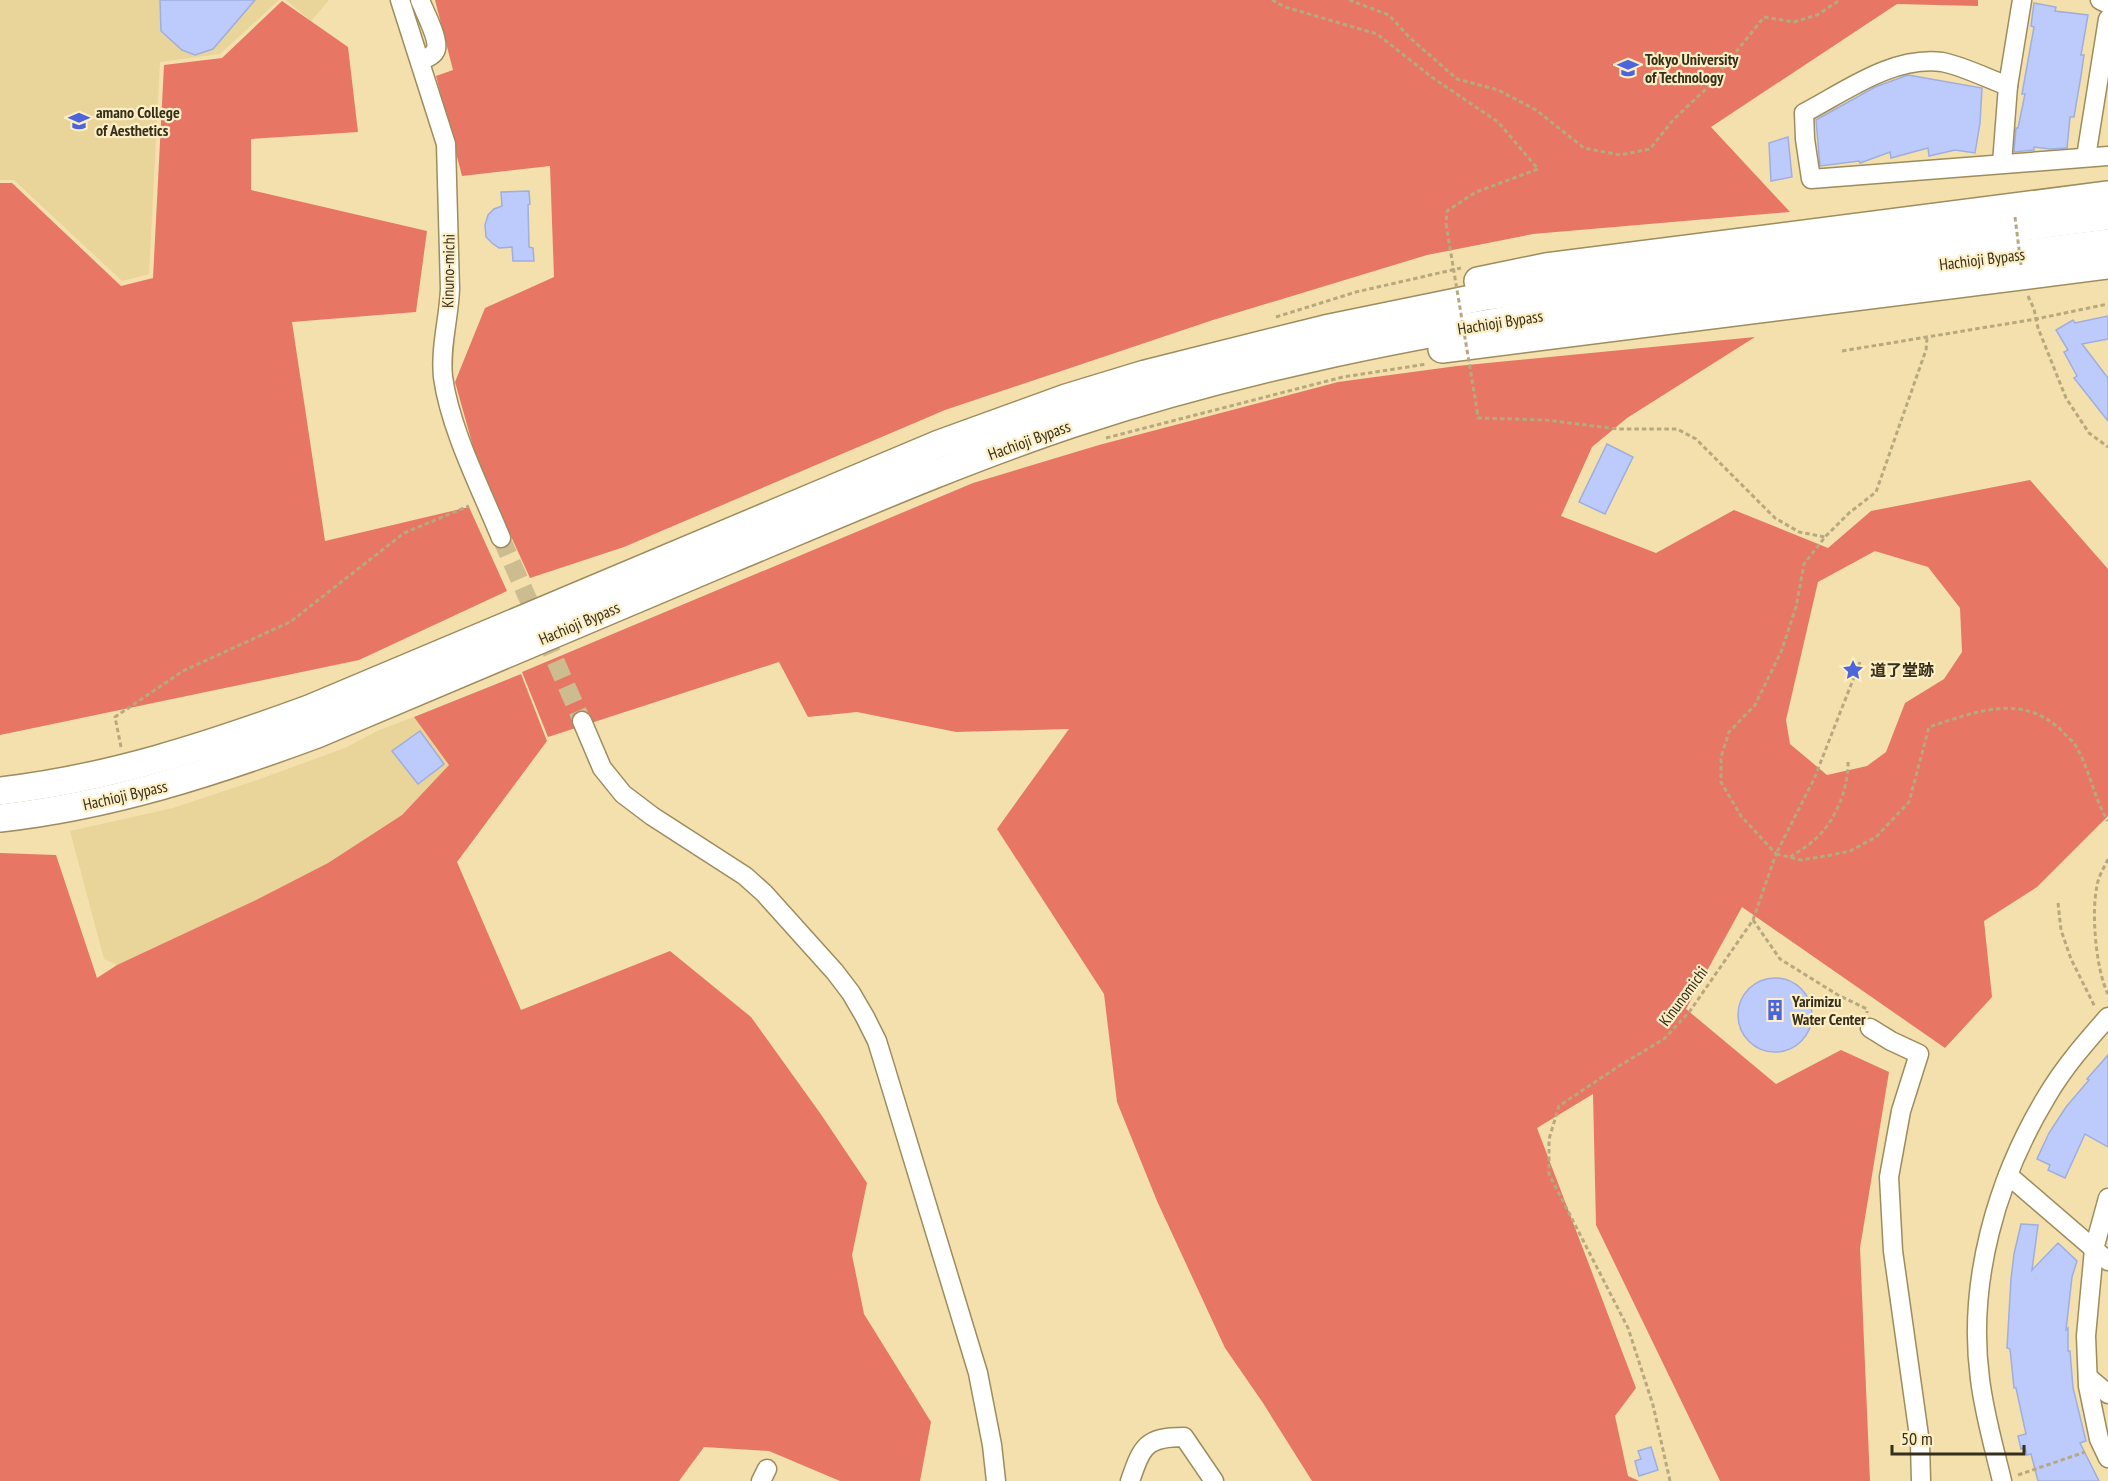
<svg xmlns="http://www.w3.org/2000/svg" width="2108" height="1481" font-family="'PT Sans Narrow','Noto Sans JP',sans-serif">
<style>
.built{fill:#e9d499}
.forest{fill:#e77764;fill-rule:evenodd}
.building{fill:#bccbfb;stroke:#9faedd;stroke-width:1.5}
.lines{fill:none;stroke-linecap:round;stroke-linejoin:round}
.minor-tunnel{stroke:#cdbc90;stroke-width:18;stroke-dasharray:18 9;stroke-linecap:butt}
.minor-casing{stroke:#9e8c5c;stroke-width:21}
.highway-casing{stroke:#9e8c5c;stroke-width:30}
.path{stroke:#b7a87f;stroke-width:3;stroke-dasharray:4.5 3;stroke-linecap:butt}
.minor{stroke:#fff;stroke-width:18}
.highway{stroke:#fff;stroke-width:27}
.path-bridge{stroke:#b7a87f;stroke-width:3;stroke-dasharray:4.5 3;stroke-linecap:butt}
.labels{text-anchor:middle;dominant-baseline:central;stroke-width:4.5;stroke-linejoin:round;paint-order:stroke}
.poi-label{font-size:16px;font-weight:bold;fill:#352e1a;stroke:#fceec5;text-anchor:start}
.street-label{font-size:16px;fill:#352e1a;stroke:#fceec5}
</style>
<rect width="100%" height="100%" fill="#f3e0ad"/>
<!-- built -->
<g class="built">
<path d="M0,0H279L220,54L160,62L149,274L122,281L14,180H0Z"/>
<path d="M286,0H329L311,21Z"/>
<path d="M414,717L449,765L402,815L328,863L256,900L117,965L104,959L70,831L173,808L257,780L345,748L377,731Z"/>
</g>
<!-- forest -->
<g class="forest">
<path d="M435,0H1978V6L1897,4L1711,127L1790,212L1533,234L1427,255L1213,320L945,410L624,547L530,578L478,464L455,382L485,308L554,277L550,166L462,176L436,76L453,70Z"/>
<path d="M282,1L348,47L358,132L251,139V190L427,231L416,312L292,322L325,541L469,507L507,591L359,660L0,735V183H12L121,286L153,278L164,65L222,58Z"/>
<path d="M1755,337L1627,418L1592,447L1561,516L1656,553L1734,510L1828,548L1871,511L2030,480L2108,569V816L2037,887L1984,921L1992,997L1945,1048L1742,907L1686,1009L1776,1084L1841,1050L1889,1072L1860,1248L1870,1481H1720L1596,1225L1593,1094L1537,1128L1636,1388L1615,1416L1628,1476L1639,1481H1312L1263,1403L1225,1348L1157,1201L1117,1102L1104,994L997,829L1069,729L956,732L857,712L808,717L779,662L548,737L522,672L973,483L1099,445L1338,382L1457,366ZM1875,551L1928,567L1960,608L1962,652L1944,679L1905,703L1886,752L1867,766L1827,775L1790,744L1786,720L1818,582Z"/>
<path d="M521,674L547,741L457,862L521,1010L670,951L751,1017L820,1113L867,1183L852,1255L864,1314L931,1422L920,1481H840L769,1451L704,1447L679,1481H0V853L56,855L97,978L117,965L256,900L328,863L402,815L449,765L414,717Z"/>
</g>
<!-- building -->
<g class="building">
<path d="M160,0H255L213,49L195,55L182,50L161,31Z"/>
<path d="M2034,3L2056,7L2055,11L2088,15L2081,55H2084L2081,76L2074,117H2070L2067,148L2050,149L2034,147V150L2014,152L2016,128H2018L2025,94H2022L2034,27L2031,26Z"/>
<path d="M1908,75L1982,88L1980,123L1975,153L1955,150L1929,156L1928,148L1891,158L1890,152L1860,163L1859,161L1820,166L1816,120L1875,87Z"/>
<path d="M1788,137L1792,177L1771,181L1769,143Z"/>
<path d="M529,191L530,204L528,205L529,247L533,248L534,261H513L512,247L499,248L492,243L486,237L485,225L488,215L494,209L502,206L501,192Z"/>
<path d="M2108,316V339L2082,344L2108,378V421L2074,378L2077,376L2064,352L2068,350L2056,330L2073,320L2075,323Z"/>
<path d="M1607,444L1633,457L1605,514L1579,502Z"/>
<path d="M420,731L444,764L418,784L392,751Z"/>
<circle cx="1775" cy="1015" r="37"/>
<path d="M2108,1055V1147L2085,1134L2065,1178L2048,1170L2050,1165L2037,1159L2049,1133L2066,1107L2089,1080L2087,1079Z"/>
<path d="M2021,1224L2038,1225L2032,1270L2058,1243L2077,1261L2072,1277L2066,1330L2068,1328V1351H2070L2073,1388L2086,1441L2080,1443L2099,1481H2038L2031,1454L2027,1455L2025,1448L2021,1449L2018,1436L2026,1434L2016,1388H2014L2010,1349L2007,1348L2011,1279L2014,1254Z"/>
<path d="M1651,1447L1658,1470L1639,1476L1635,1461L1641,1459L1638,1451Z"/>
</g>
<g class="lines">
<!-- minor-tunnel -->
<path class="minor-tunnel" d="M501,538L582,721"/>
<defs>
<g id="minor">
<path d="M400,0L446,144L450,289C449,318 440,347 443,377C450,429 481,489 501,538"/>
<path d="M2100,0L2108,4"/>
<path d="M420,61C426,58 434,56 436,49C439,38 424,11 420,0"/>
<path d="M2008,86C1989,79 1960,65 1942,62C1892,56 1846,91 1804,113L1805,139L1811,179L2108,156"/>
<path d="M2086,157L2108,19"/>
<path d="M2002,163L2008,86L2022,0"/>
<path d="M582,721L602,768L623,794L652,816L745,876L764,893L835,972L851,993L865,1017L877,1041L885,1067L978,1373L992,1445L996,1481"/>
<path d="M1870,1028L1891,1041L1919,1054L1901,1111L1889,1177L1893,1251L1920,1443L1921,1481"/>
<path d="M2008,1175L2108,1261"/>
<path d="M2108,1198L2094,1249L2086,1336L2088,1386L2099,1439L2108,1458"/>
<path d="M2088,1377L2108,1394"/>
<path d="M761,1481L767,1469"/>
<path d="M1130,1481C1142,1447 1145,1437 1184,1437L1214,1481"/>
<path d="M2002,1481C1994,1447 1984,1413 1980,1379C1967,1282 1997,1178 2047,1096C2064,1067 2086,1042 2108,1017"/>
</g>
<g id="highway">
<path d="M1478,281L1546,267L2108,195"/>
<path d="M1442,349L2108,265"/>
<path d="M0,791C107,779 208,746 309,709L939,444L1066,398L1145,374L1325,329L1486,296L2108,216"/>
<path d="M0,818C110,806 214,772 317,734C455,676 593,618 731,559C844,512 957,462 1074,423C1231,371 1393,338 1556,312L2108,243"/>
</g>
</defs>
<!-- minor casing -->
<use href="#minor" class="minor-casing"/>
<!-- highway casing -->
<use href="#highway" class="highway-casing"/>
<!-- path -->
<g class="path">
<path d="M1272,0L1285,7L1377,34L1433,78L1498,122L1538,169L1476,192L1447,211L1446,224"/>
<path d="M1349,0L1389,15L1409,37L1457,79L1498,90L1536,110L1584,148L1620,155L1650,149L1673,120L1708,87L1764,17L1794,22L1817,15L1840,0"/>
<path d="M2028,296L2034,309L2038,328L2066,398L2089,433L2108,447"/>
<path d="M1276,317L1356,292L1461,268"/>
<path d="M1842,351L2036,319L2108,304"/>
<path d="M1477,410L1478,418L1546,420L1618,429H1677L1696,439L1775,518L1799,532L1825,537"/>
<path d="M1106,438L1343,377L1427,364"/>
<path d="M1860,662L1814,779L1776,854L1801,860L1826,856L1850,851L1876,837L1909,802L1929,727C1975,712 2022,692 2062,731C2067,737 2074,742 2077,748C2090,771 2094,799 2108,821"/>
<path d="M121,747L115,717L183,671L290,622L404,533L469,506"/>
<path d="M1790,857C1798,852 1806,847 1813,841C1835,823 1849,788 1848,760"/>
<path d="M2108,859C2104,868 2098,877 2097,886C2091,912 2096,971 2108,994"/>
<path d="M2058,903L2061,930L2071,959L2095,1007"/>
<path d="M1753,920L1780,959L1838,995L1867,1009V1013"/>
<path d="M2018,1475L2085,1452"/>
<path d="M1670,1481L1653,1405L1628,1328L1549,1174V1139L1559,1106L1619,1066L1664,1039L1690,1011L1753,920L1776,854L1741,816L1721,782V757L1729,732L1755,705L1781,652L1796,607L1804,564L1825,537L1849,513L1876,492L1926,350L1927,338"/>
</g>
<!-- minor -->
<use href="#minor" class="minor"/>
<!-- highway -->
<use href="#highway" class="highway"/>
<!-- path-bridge -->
<g class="path-bridge">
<path d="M2015,217L2021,265"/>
<path d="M1446,224L1477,410"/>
</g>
</g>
<!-- icons -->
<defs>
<symbol id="university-bare" viewBox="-9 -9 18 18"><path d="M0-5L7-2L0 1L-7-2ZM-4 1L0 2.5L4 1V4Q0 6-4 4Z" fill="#4d65da" stroke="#fceec5" stroke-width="2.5" paint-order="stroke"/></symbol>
<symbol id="sight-bare" viewBox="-9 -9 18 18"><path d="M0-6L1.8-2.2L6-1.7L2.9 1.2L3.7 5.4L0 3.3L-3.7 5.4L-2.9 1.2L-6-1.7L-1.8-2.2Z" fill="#4d65da" stroke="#fceec5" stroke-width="2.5" paint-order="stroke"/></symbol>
<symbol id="building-bare" viewBox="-9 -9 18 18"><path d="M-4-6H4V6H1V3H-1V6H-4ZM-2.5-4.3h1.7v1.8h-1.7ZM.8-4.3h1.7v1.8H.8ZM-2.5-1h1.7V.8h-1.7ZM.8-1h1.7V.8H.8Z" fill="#4d65da" stroke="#fceec5" stroke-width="2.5" paint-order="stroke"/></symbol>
</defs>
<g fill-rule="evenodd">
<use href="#university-bare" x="1613" y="53" width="30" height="30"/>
<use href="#university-bare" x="64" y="106" width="30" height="30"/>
<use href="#sight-bare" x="1838" y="655" width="30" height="30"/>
<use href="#building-bare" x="1760" y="995" width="30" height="30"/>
</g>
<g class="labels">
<!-- poi labels -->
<g class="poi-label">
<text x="1645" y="59">Tokyo University<tspan x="1645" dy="18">of Technology</tspan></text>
<text x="96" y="112">amano College<tspan x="96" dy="18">of Aesthetics</tspan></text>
<text x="1870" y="670">道了堂跡</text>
<text x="1792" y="1001">Yarimizu<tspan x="1792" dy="18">Water Center</tspan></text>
</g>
<!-- street labels -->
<g class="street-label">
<text transform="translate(1982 259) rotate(-7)">Hachioji Bypass</text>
<text transform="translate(448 271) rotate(-89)">Kinuno-michi</text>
<text transform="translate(1500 322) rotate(-9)">Hachioji Bypass</text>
<text transform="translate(1029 440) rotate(-20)">Hachioji Bypass</text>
<text transform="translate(579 623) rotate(-23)">Hachioji Bypass</text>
<text transform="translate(125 795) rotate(-13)">Hachioji Bypass</text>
<text transform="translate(1683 996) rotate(-53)">Kinunomichi</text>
</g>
</g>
<!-- scale -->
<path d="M1892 1445v9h132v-9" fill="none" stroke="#352e1a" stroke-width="3"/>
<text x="1901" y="1445" font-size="18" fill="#352e1a" stroke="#fceec5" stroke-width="4.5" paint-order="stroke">50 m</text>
</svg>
